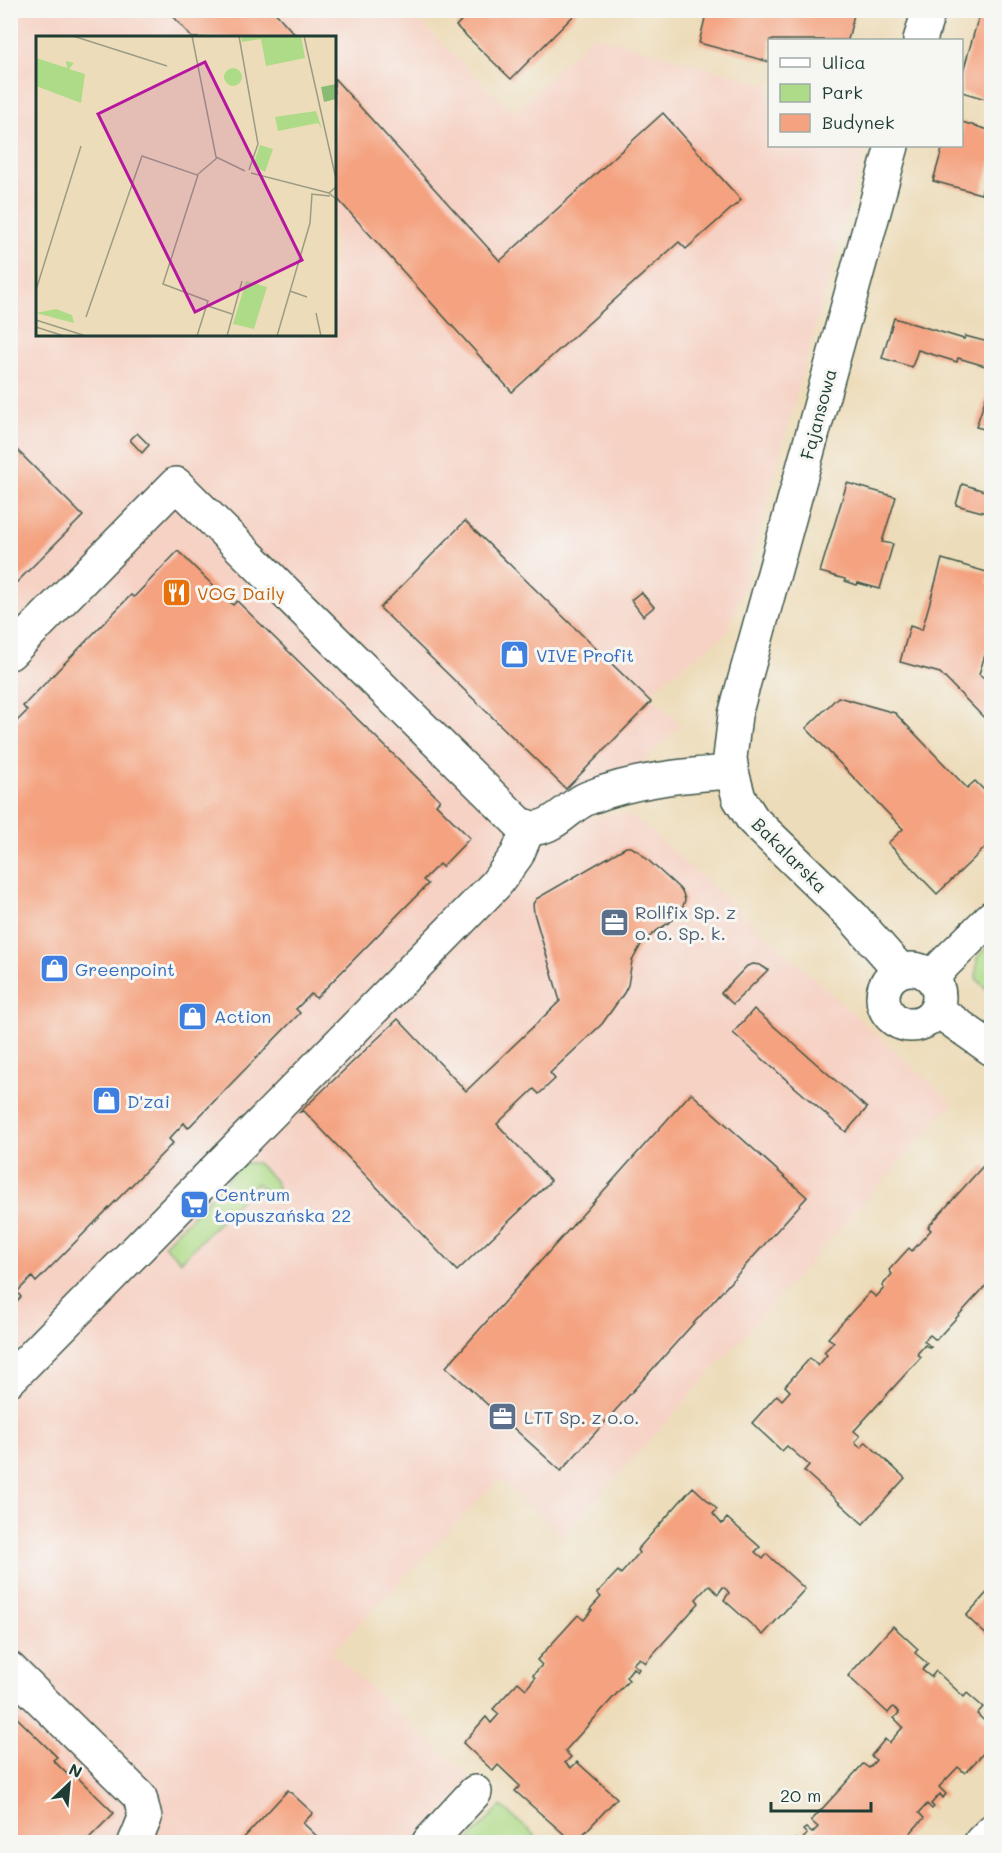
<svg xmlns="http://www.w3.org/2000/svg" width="1002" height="1853" font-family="Mali,sans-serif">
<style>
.built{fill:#f6d2c4;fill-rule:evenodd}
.green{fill:#aedb87;stroke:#668c5e;stroke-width:1.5}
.building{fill:#f4a27f}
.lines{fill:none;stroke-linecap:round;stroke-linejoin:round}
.minor-casing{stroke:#3e5548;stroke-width:36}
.minor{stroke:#fff;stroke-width:33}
.labels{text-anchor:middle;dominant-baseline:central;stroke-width:6;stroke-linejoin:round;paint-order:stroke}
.street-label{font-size:18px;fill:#1f3d34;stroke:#f6f6f2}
.food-label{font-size:18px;fill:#c56008;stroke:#f6f6f2;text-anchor:start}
.shop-label{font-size:18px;fill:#366cbe;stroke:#f6f6f2;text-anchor:start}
.service-label{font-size:18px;fill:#4e5e75;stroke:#f6f6f2;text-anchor:start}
.inset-road{fill:none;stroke:#9b9c84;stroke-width:1.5}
.view{fill:#b5179e;fill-opacity:0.15;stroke:#b5179e;stroke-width:3}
.inset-edge{fill:none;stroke:#1f3d34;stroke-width:3}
</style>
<rect width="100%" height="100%" fill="#f6f6f2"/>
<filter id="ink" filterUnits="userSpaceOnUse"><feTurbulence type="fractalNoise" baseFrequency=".0167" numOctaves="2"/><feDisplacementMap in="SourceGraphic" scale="12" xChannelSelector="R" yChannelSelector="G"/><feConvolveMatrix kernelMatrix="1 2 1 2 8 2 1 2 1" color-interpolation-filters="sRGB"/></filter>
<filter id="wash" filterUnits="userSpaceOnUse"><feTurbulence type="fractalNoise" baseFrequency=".008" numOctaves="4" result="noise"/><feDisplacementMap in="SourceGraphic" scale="24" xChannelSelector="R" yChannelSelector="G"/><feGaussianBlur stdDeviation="1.35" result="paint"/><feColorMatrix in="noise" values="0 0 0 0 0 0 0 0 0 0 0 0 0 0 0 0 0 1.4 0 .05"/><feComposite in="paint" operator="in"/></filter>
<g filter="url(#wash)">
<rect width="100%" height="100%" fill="#eddcb9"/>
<!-- built -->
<path class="built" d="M11,11H409L513,113L593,35L769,85L770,146H865L743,588L727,633L648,693L680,725L587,819L613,813L627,815L640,822L953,1103L563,1537L499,1479L332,1653L474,1781L415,1842H11ZM38,38H334V334H38Z"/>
<!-- green -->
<g class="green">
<path d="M991,943V994L976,978L977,958Z"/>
<path d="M246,1163H257C270,1176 284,1183 276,1202L257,1183L181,1261L164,1245L239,1167Z"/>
<path d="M501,1806L542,1842H467Z"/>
</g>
<g id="blocks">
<!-- building -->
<g class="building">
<path d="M168,10H273L298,38H192Z"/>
<path d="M471,10H579L511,79L456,26Z"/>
<path d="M707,10H855L848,40H770V62L699,43Z"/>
<path d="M980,12L992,16V101L962,92V75Z"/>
<path d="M334,78L500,261L663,113L741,200L686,249L679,242L512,392L334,195Z"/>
<path d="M962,122L992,131V158L981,194L933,181L943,146H962Z"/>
<path d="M894,318L964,339L965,336L992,343V368L958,358L957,362L918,350L912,367L882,358Z"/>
<path d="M989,388H992V431L976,427Z"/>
<path d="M137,433L149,445L142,453L130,440Z"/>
<path d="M10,443L83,516L10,589Z"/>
<path d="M847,483L896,497L882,542L893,544L880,589L858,583L857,585L845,581V579L820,572Z"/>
<path d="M962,484L991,493L986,513L956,505Z"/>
<path d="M465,521L651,702L566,789L380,608Z"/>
<path d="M178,551L233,605L237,601L440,800L436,804L470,838L442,867L439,864L423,880L428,884L316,998L311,994L296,1009L300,1013L188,1128L184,1123L169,1139L173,1143L36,1282L32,1277L17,1292L21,1297L10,1308V728L27,711L23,706L131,595L134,597Z"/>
<path d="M942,559L990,573L987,583L992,584V633L979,674L992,684V726L940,673L900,662L910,626L922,630Z"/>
<path d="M641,592L654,607L643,616L631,600Z"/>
<path d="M838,697L895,713L967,788L975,781L992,798V841L937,894L888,843L903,829L806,728Z"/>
<path d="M626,847H631L638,851L679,888L683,893L685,900L682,909L673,920L659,929L642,943L632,961L628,985L624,993L602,1024L550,1073L555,1079L539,1094L534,1089L497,1124L551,1181L457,1271L304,1111L300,1112L398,1019L466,1091L560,1001L534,913L533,904L536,899Z"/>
<path d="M753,964L760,965L768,970L733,1004L721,993L747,966Z"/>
<path d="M754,1009L867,1108L846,1132L733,1033Z"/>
<path d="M691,1093L807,1197L561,1471L446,1367Z"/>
<path d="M984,1165L992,1171V1271L987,1276L991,1280L936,1340L930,1335L924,1341L931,1347L929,1348L925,1345L917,1354L921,1357L854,1431L860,1436L855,1442L857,1445L861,1448L866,1442L905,1478L863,1524L804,1471L809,1465L787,1446L782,1451L752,1423L777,1395L782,1400L790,1391L785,1386L810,1358L818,1366L827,1355L824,1352L834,1342L828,1338L870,1292L876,1297L884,1288L882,1286L892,1274L889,1270L909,1248L912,1251L931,1230L928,1227Z"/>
<path d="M693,1487L717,1509L713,1514L722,1524L727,1518L760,1547L755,1552L763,1559L767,1554L805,1589L763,1635L724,1600L729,1593L727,1590L723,1587L718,1594L709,1585L696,1599L699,1603L645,1663L639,1658L633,1664L639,1669L637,1672L633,1668L626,1677L629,1680L565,1751L571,1757L565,1763L568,1765L571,1768L577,1762L617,1798L576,1842H573L515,1791L520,1786L498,1765L493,1771L463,1743L486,1717L491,1723L499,1714L493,1709L518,1682L526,1689L535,1678L533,1675L542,1665L537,1660L578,1615L584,1620L592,1610L590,1609L601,1597L597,1593L618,1571L621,1574L639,1553L637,1550Z"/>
<path d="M992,1587V1640L966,1616Z"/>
<path d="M893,1626L918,1649L915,1653L928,1664L922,1670L931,1677L936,1671L964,1697L967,1693L983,1707L977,1714L992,1728V1744L965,1773L958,1767L939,1787L946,1794L943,1798L940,1794L931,1804L934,1807L932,1809L927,1804L919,1813L924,1818L902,1842H792L796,1839L800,1842L807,1834L803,1830L806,1828L812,1833L818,1827L811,1821L863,1764L869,1768L876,1760L871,1756L885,1739L889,1743L903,1727L894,1718L899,1713L897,1710L893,1707L888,1713L848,1676Z"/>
<path d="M10,1711L57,1757L53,1760L69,1776L73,1773L114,1813L85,1842H10Z"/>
<path d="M288,1790L313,1813L303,1823L323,1842H240Z"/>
</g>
</g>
</g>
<g filter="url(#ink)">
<use href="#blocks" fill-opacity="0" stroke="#3e5548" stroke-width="1.5"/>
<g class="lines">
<defs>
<g id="minor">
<path d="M920,40L929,10"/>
<path d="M892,146L744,682L735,715L730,758L732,772L739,798L753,820L852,916L900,970"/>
<path d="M10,653L176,484L519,823C524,825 530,829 536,828C556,826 570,805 588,798C633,780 684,775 732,772"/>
<circle cx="911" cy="997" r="28"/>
<path d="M933,977L944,964L992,917"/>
<path d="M937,1010L992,1049"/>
<path d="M10,1379L496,884L517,855L529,827"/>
<path d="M10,1669L140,1797L145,1818L135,1842"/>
<path d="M429,1842L475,1792"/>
<path d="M981,1842L992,1831"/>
</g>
</defs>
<!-- minor casing -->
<use href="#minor" class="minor-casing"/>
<!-- minor -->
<use href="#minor" class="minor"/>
</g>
</g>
<!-- icons -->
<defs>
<symbol id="restaurant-square" viewBox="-11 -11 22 22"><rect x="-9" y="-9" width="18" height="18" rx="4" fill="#e8710a" stroke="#f6f6f2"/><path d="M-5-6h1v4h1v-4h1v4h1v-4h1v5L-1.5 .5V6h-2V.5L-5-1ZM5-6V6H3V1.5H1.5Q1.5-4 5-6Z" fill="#fff"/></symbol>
<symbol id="shop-square" viewBox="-11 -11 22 22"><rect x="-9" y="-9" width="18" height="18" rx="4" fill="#3f7fe0" stroke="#f6f6f2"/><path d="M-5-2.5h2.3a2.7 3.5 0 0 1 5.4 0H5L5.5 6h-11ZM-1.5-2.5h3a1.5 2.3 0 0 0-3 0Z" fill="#fff"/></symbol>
<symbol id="office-square" viewBox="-11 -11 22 22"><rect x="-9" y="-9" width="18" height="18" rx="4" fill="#5c6f8a" stroke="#f6f6f2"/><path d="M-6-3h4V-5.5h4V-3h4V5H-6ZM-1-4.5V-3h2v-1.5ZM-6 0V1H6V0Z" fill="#fff"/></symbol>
<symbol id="supermarket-square" viewBox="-11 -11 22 22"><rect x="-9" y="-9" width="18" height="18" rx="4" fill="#3f7fe0" stroke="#f6f6f2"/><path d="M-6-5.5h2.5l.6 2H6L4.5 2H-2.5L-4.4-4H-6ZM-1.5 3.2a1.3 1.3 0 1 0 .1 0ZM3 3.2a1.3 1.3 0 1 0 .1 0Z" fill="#fff"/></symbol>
</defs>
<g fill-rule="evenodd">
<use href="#restaurant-square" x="160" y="576" width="33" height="33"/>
<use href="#shop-square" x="498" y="638" width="33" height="33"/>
<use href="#office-square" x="598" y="906" width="33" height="33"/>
<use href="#shop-square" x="38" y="952" width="33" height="33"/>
<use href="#shop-square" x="176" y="1000" width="33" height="33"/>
<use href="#shop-square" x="90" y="1084" width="33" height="33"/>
<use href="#supermarket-square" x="178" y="1188" width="33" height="33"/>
<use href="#office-square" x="486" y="1400" width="33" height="33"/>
</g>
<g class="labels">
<!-- street labels -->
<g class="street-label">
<text transform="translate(818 414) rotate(-75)">Fajansowa</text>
<text transform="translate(790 855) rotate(45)">Bakalarska</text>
</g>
<!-- food labels -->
<g class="food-label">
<text x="197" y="593">VOG Daily</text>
</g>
<!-- shop labels -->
<g class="shop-label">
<text x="536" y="655">VIVE Profit</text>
<text x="75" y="969">Greenpoint</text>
<text x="214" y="1016">Action</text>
<text x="127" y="1101">D'zai</text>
<text x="215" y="1194">Centrum<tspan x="215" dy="21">Łopuszańska 22</tspan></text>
</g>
<!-- service labels -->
<g class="service-label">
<text x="635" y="912">Rollfix Sp. z<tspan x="635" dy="21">o. o. Sp. k.</tspan></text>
<text x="524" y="1417">LTT Sp. z o.o.</text>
</g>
</g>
<!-- overview -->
<g transform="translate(36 36)">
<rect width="300" height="300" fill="#eddcb9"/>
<path d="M205,0H265L269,22L230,30L225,3L206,6ZM0,22L31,32L30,25L38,27L33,33L49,38L45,67L0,50ZM188 41a9 9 0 1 1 18 0a9 9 0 1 1-18 0ZM280,75L286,93L282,87L242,95L239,81ZM224,109L237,113L229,136L217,129ZM210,245L231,251L218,293L197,288ZM20,273L36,279L38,287L0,277Z" fill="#aedb87"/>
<path d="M300,48V63L288,66L285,51Z" fill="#8abb74"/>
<path class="inset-road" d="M37,0L131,30M156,0L180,121L209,135M203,0L222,108L213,134M268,0L300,143M215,137L293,157M300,151L293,157L300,163M275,158L294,160M0,254L45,110M254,255L271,261M172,270L196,278M280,277L285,300M50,281L106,120L161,139L181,122M0,284L50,300M0,291L28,300M161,300L172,265L127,248L162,139M191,300L206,245M241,300L274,187L276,158"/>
<path class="view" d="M169,26L266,224L159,276L62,78Z"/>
<rect width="300" height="300" class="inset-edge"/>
</g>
<!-- margin -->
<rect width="1002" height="1853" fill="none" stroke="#f6f6f2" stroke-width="36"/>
<!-- legend -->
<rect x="768" y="39" width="195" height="108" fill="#f6f6f2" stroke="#a0aca6" stroke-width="1.5"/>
<rect x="780" y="58" width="30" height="9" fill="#ffffff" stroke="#a0aca6" stroke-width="1.5"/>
<text x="822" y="69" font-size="18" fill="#1f3d34">Ulica</text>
<rect x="780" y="84" width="30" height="18" fill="#aedb87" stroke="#a0aca6" stroke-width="1.5"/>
<text x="822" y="99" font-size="18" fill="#1f3d34">Park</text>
<rect x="780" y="114" width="30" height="18" fill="#f4a27f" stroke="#a0aca6" stroke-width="1.5"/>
<text x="822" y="129" font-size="18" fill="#1f3d34">Budynek</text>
<!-- north arrow -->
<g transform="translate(69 1784) rotate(26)" stroke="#f6f6f2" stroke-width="4.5" paint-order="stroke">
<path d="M0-4.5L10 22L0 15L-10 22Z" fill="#1f3d34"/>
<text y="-9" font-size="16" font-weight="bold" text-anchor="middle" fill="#1f3d34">N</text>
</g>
<!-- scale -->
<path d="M771 1802v9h100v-9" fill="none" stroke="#1f3d34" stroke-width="3"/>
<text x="780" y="1802" font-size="18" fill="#1f3d34" stroke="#f6f6f2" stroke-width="4.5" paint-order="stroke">20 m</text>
</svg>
